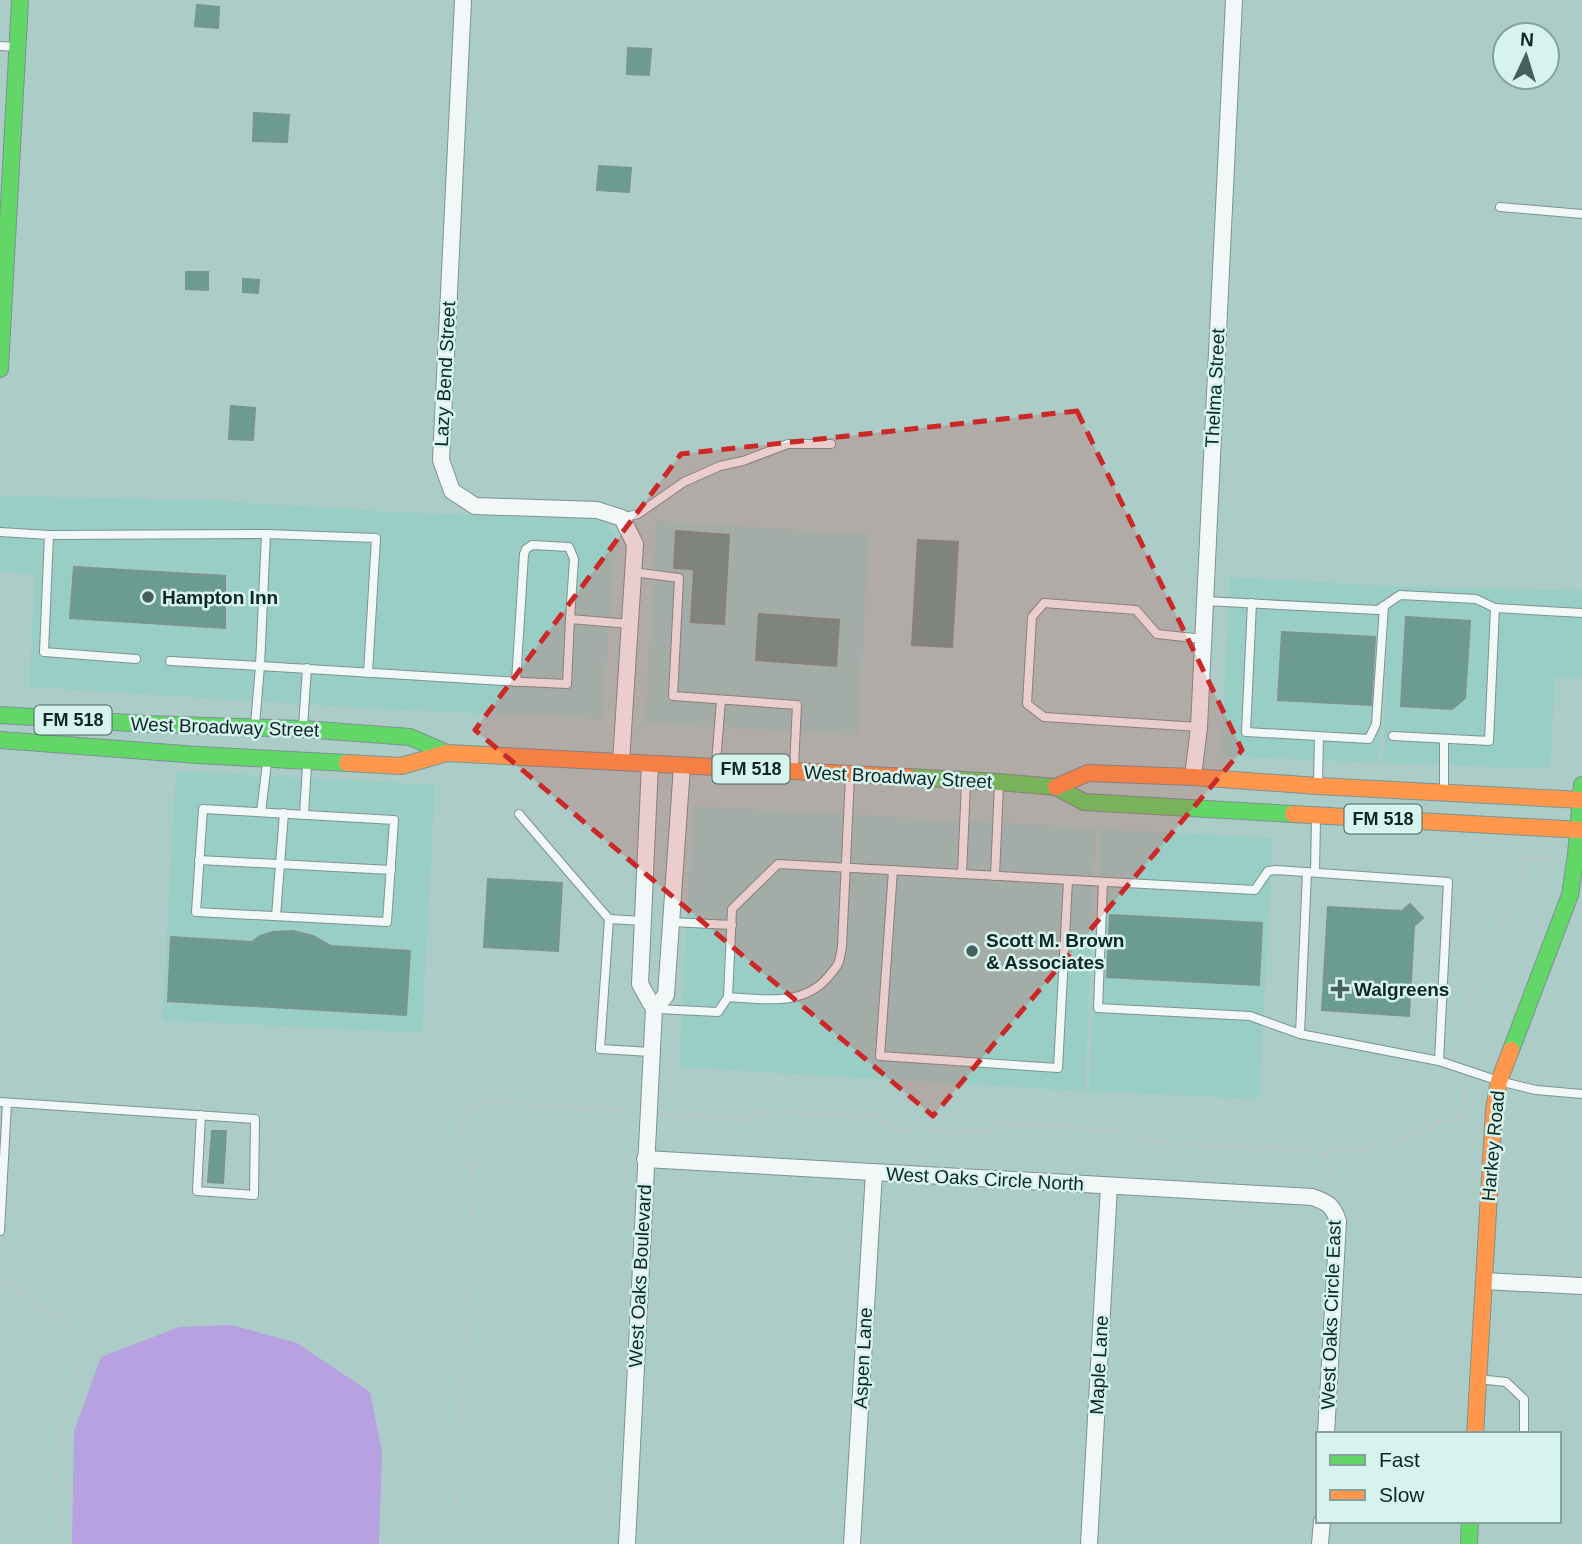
<svg xmlns="http://www.w3.org/2000/svg" width="1582" height="1544" font-family="Helvetica,sans-serif">
<style>
.built{fill:#99cec6}
.water{fill:#b7a1e1}
.building{fill:#6c9c91;stroke:#7c948e;stroke-width:2}
.lines{fill:none;stroke-linecap:round;stroke-linejoin:round}
.lane-casing{stroke:#7b9491;stroke-width:10}
.street-casing{stroke:#7b9491;stroke-width:18}
.fast-casing{stroke:#7b9491;stroke-width:18}
.slow-casing{stroke:#7b9491;stroke-width:18}
.path{stroke:#bdc7c5;stroke-width:3.5;stroke-dasharray:5 5;stroke-linecap:butt}
.lane{stroke:#f2f7f7;stroke-width:8}
.street{stroke:#f2f7f7;stroke-width:16}
.fast{stroke:#63d668;stroke-width:16}
.slow{stroke:#ff974d;stroke-width:16}
.marked{fill:#cc2828;fill-opacity:0.2;stroke:#cc2828;stroke-width:5;stroke-dasharray:14 9;stroke-linejoin:round}
.poi-dot{fill:#46615d;stroke:#d6f3ee;stroke-width:2.5}
.labels{text-anchor:middle;dominant-baseline:central;stroke-width:5;stroke-linejoin:round;paint-order:stroke}
.shield{fill:#d6f3ee;stroke:#4b6461;stroke-width:2}
.shield-label{font-size:18px;font-weight:bold;fill:#0f2724}
.street-label{font-size:19px;fill:#0f2724;stroke:#d6f3ee}
.poi-label{font-size:19px;font-weight:bold;fill:#0f2724;stroke:#d6f3ee;text-anchor:start}
</style>
<rect width="100%" height="100%" fill="#abccc7"/>
<!-- built -->
<g class="built">
<path d="M0,496L201,500L393,512L602,520L616,536L602,719L382,709L392,527L381,709L29,687L35,575L0,572Z"/>
<path d="M656,521L869,534L858,735L645,723Z"/>
<path d="M1230,577L1388,586L1379,763L1221,756Z"/>
<path d="M1389,586L1582,591V679L1555,678L1550,769L1383,763Z"/>
<path d="M176,771L435,785L422,1033L162,1020Z"/>
<path d="M693,806L1096,828L1085,1091L679,1067Z"/>
<path d="M1100,829L1273,838L1259,1099L1089,1091Z"/>
</g>
<!-- water -->
<path class="water" d="M231,1325L297,1343L370,1392L382,1452L379,1544H72L74,1431L101,1357L179,1327Z"/>
<!-- building -->
<g class="building">
<path d="M197,5L219,7L218,28L195,26Z"/>
<path d="M628,48L651,49L649,75L627,74Z"/>
<path d="M254,113L289,115L287,142L253,141Z"/>
<path d="M599,166L631,168L629,192L597,190Z"/>
<path d="M186,272H208V290L186,289Z"/>
<path d="M243,279L259,280L258,293L243,292Z"/>
<path d="M231,406L255,408L253,440L229,439Z"/>
<path d="M676,531L729,535L724,624L691,622L694,569L674,568Z"/>
<path d="M918,540L958,542L952,647L912,645Z"/>
<path d="M74,567L225,576V628L70,618Z"/>
<path d="M759,614L839,620L836,666L756,660Z"/>
<path d="M1406,617L1470,621L1465,698L1452,709L1401,706Z"/>
<path d="M1282,632L1375,637L1371,705L1278,700Z"/>
<path d="M488,879L562,883L558,951L484,947Z"/>
<path d="M1410,904L1423,918L1414,926L1409,1016L1322,1010L1328,907L1402,911Z"/>
<path d="M1110,915L1262,923L1259,985L1107,977Z"/>
<path d="M293,931L313,936L331,946L410,951L406,1015L168,1001L171,937L252,942L260,936L273,932Z"/>
<path d="M212,1131H226L223,1183L208,1182Z"/>
</g>
<g class="lines">
<defs>
<g id="lane">
<path d="M0,46L17,47"/>
<path d="M1500,207L1582,214"/>
<path d="M622,518L638,514L684,482L720,466L743,461L788,444H831"/>
<path d="M0,532L49,535L44,652L136,659"/>
<path d="M266,534L376,538L368,673"/>
<path d="M49,535L266,534L260,666L170,661"/>
<path d="M633,572L679,578L673,696L797,705L794,767"/>
<path d="M1205,601L1378,610L1400,595L1476,599L1495,608L1582,613"/>
<path d="M1252,603L1246,732L1369,739L1376,724L1384,606"/>
<path d="M516,682L524,554L526,549L532,545L569,547L574,559L570,619"/>
<path d="M255,725L260,666L503,681L567,684L570,619L630,624"/>
<path d="M303,726L307,668"/>
<path d="M1199,727L1044,717L1027,704L1032,617L1044,603L1136,610L1157,634L1203,639"/>
<path d="M1393,736L1489,741L1495,608"/>
<path d="M1444,739V788"/>
<path d="M716,763L721,700"/>
<path d="M1318,782L1319,736"/>
<path d="M203,809L394,820L387,922L196,912Z"/>
<path d="M261,812L267,763"/>
<path d="M519,814L609,919L643,921"/>
<path d="M304,815L307,765"/>
<path d="M199,860L391,870"/>
<path d="M893,870L880,1056L1058,1068L1068,880"/>
<path d="M1315,872L1316,819"/>
<path d="M962,874L966,783"/>
<path d="M995,876L999,784"/>
<path d="M1103,882L1098,1008L1250,1016L1300,1034L1439,1061L1499,1081L1536,1090L1582,1094"/>
<path d="M276,916L284,813"/>
<path d="M609,919L600,1049L651,1052"/>
<path d="M671,922L732,925"/>
<path d="M728,997C762,999 803,1007 828,977C831,973 836,968 838,964C840,959 841,952 842,947L850,776"/>
<path d="M657,1009L718,1012L728,997L732,909L778,864L1255,890L1268,871L1276,870L1448,882L1439,1061"/>
<path d="M1300,1034L1307,872"/>
<path d="M0,1102L255,1119L254,1195L197,1191L201,1115"/>
<path d="M0,1231L7,1103"/>
<path d="M1478,1379L1506,1382L1524,1399V1434"/>
</g>
<g id="street">
<path d="M463,0L441,460L452,491L475,506L597,510L622,518L635,544L621,762"/>
<path d="M1193,777L1199,727L1234,0"/>
<path d="M654,1009L666,995L682,766"/>
<path d="M645,1159L1312,1197C1327,1202 1333,1205 1338,1221L1326,1434"/>
<path d="M1484,1281L1582,1286"/>
<path d="M627,1544L654,1009L640,984L650,764"/>
<path d="M852,1544L874,1172"/>
<path d="M1089,1544L1109,1186"/>
<path d="M1320,1544L1322,1521"/>
</g>
<g id="fast">
<path d="M0,369L20,0"/>
<path d="M0,715L146,724L303,729L410,737L447,753"/>
<path d="M0,740L198,755L347,763"/>
<path d="M908,777L999,782L1056,787L1084,802L1293,814"/>
<path d="M1511,1050L1570,895L1576,855L1582,785"/>
<path d="M1469,1544L1470,1521"/>
</g>
<g id="slow">
<path d="M347,763L401,766L447,753L908,777"/>
<path d="M1056,787L1088,773L1193,777L1318,786L1582,800"/>
<path d="M1293,814L1582,830"/>
<path d="M1475,1434L1494,1109L1499,1081L1511,1050"/>
</g>
</defs>
<!-- lane casing -->
<use href="#lane" class="lane-casing"/>
<!-- street casing -->
<use href="#street" class="street-casing"/>
<!-- fast casing -->
<use href="#fast" class="fast-casing"/>
<!-- slow casing -->
<use href="#slow" class="slow-casing"/>
<!-- path -->
<g class="path">
<path d="M1466,1058L1468,1004L1521,882L1525,859L1559,855"/>
<path d="M665,1114L748,1120L754,1114L764,1111L872,1116L880,1118L893,1128L988,1133L1000,1125L1009,1123L1121,1131L1134,1138L1146,1141L1310,1151L1323,1154C1328,1164 1335,1176 1333,1188"/>
<path d="M1323,1154L1339,1149L1357,1150L1400,1140L1422,1132L1435,1122L1451,1120L1464,1114L1465,1083"/>
<path d="M0,1278L38,1305L49,1316L89,1336V1343L64,1405L62,1413L63,1439L57,1460L56,1468L62,1544"/>
<path d="M454,1544L474,1180C470,1161 450,1118 474,1105C479,1103 485,1103 491,1102L633,1111"/>
</g>
<!-- lane -->
<use href="#lane" class="lane"/>
<!-- street -->
<use href="#street" class="street"/>
<!-- fast -->
<use href="#fast" class="fast"/>
<!-- slow -->
<use href="#slow" class="slow"/>
</g>
<!-- marked area -->
<path class="marked" d="M1077,411L1242,750L933,1116L475,730L681,454Z"/>
<!-- markers -->
<g class="poi-dot">
<circle cx="148" cy="597" r="7"/>
<circle cx="972" cy="951" r="7"/>
<path d="M1336.5 978.5h7v7h7v7h-7v7h-7v-7h-7v-7h7z"/>
</g>
<g class="labels">
<!-- shield labels -->
<g class="shield">
<rect x="34.5" y="705.5" width="77" height="29" rx="5"/>
<rect x="712.5" y="754.5" width="77" height="29" rx="5"/>
<rect x="1344.5" y="804.5" width="77" height="29" rx="5"/>
</g>
<g class="shield-label">
<text x="73" y="720">FM 518</text>
<text x="751" y="769">FM 518</text>
<text x="1383" y="819">FM 518</text>
</g>
<!-- street labels -->
<g class="street-label">
<text transform="translate(445 374) rotate(-87)">Lazy Bend Street</text>
<text transform="translate(1215 388) rotate(-87)">Thelma Street</text>
<text transform="translate(225 727) rotate(2)">West Broadway Street</text>
<text transform="translate(898 777) rotate(3)">West Broadway Street</text>
<text transform="translate(1493 1146) rotate(-85)">Harkey Road</text>
<text transform="translate(985 1179) rotate(3)">West Oaks Circle North</text>
<text transform="translate(640 1276) rotate(-87)">West Oaks Boulevard</text>
<text transform="translate(1331 1315) rotate(-88)">West Oaks Circle East</text>
<text transform="translate(863 1358) rotate(-87)">Aspen Lane</text>
<text transform="translate(1099 1365) rotate(-87)">Maple Lane</text>
</g>
<!-- poi labels -->
<g class="poi-label">
<text x="162" y="597">Hampton Inn</text>
<text x="986" y="940">Scott M. Brown<tspan x="986" dy="22">&amp; Associates</tspan></text>
<text x="1354" y="989">Walgreens</text>
</g>
</g>
<!-- legend -->
<rect x="1316" y="1432" width="245" height="91" fill="#d6f3ee" stroke="#86a19d" stroke-width="2"/>
<rect x="1330" y="1455" width="35" height="10" fill="#63d668" stroke="#86a19d" stroke-width="2"/>
<text x="1379" y="1467" font-size="21" fill="#0f2724">Fast</text>
<rect x="1330" y="1490" width="35" height="10" fill="#ff974d" stroke="#86a19d" stroke-width="2"/>
<text x="1379" y="1502" font-size="21" fill="#0f2724">Slow</text>
<!-- north arrow -->
<g transform="translate(1526 56) rotate(4)"><circle r="33" fill="#d6f3ee" stroke="#86a19d" stroke-width="2"/>
<path d="M0-5L12 26L0 18L-12 26Z" fill="#46615d"/>
<text y="-10" font-size="19" font-weight="bold" text-anchor="middle" fill="#0f2724">N</text>
</g>
</svg>
